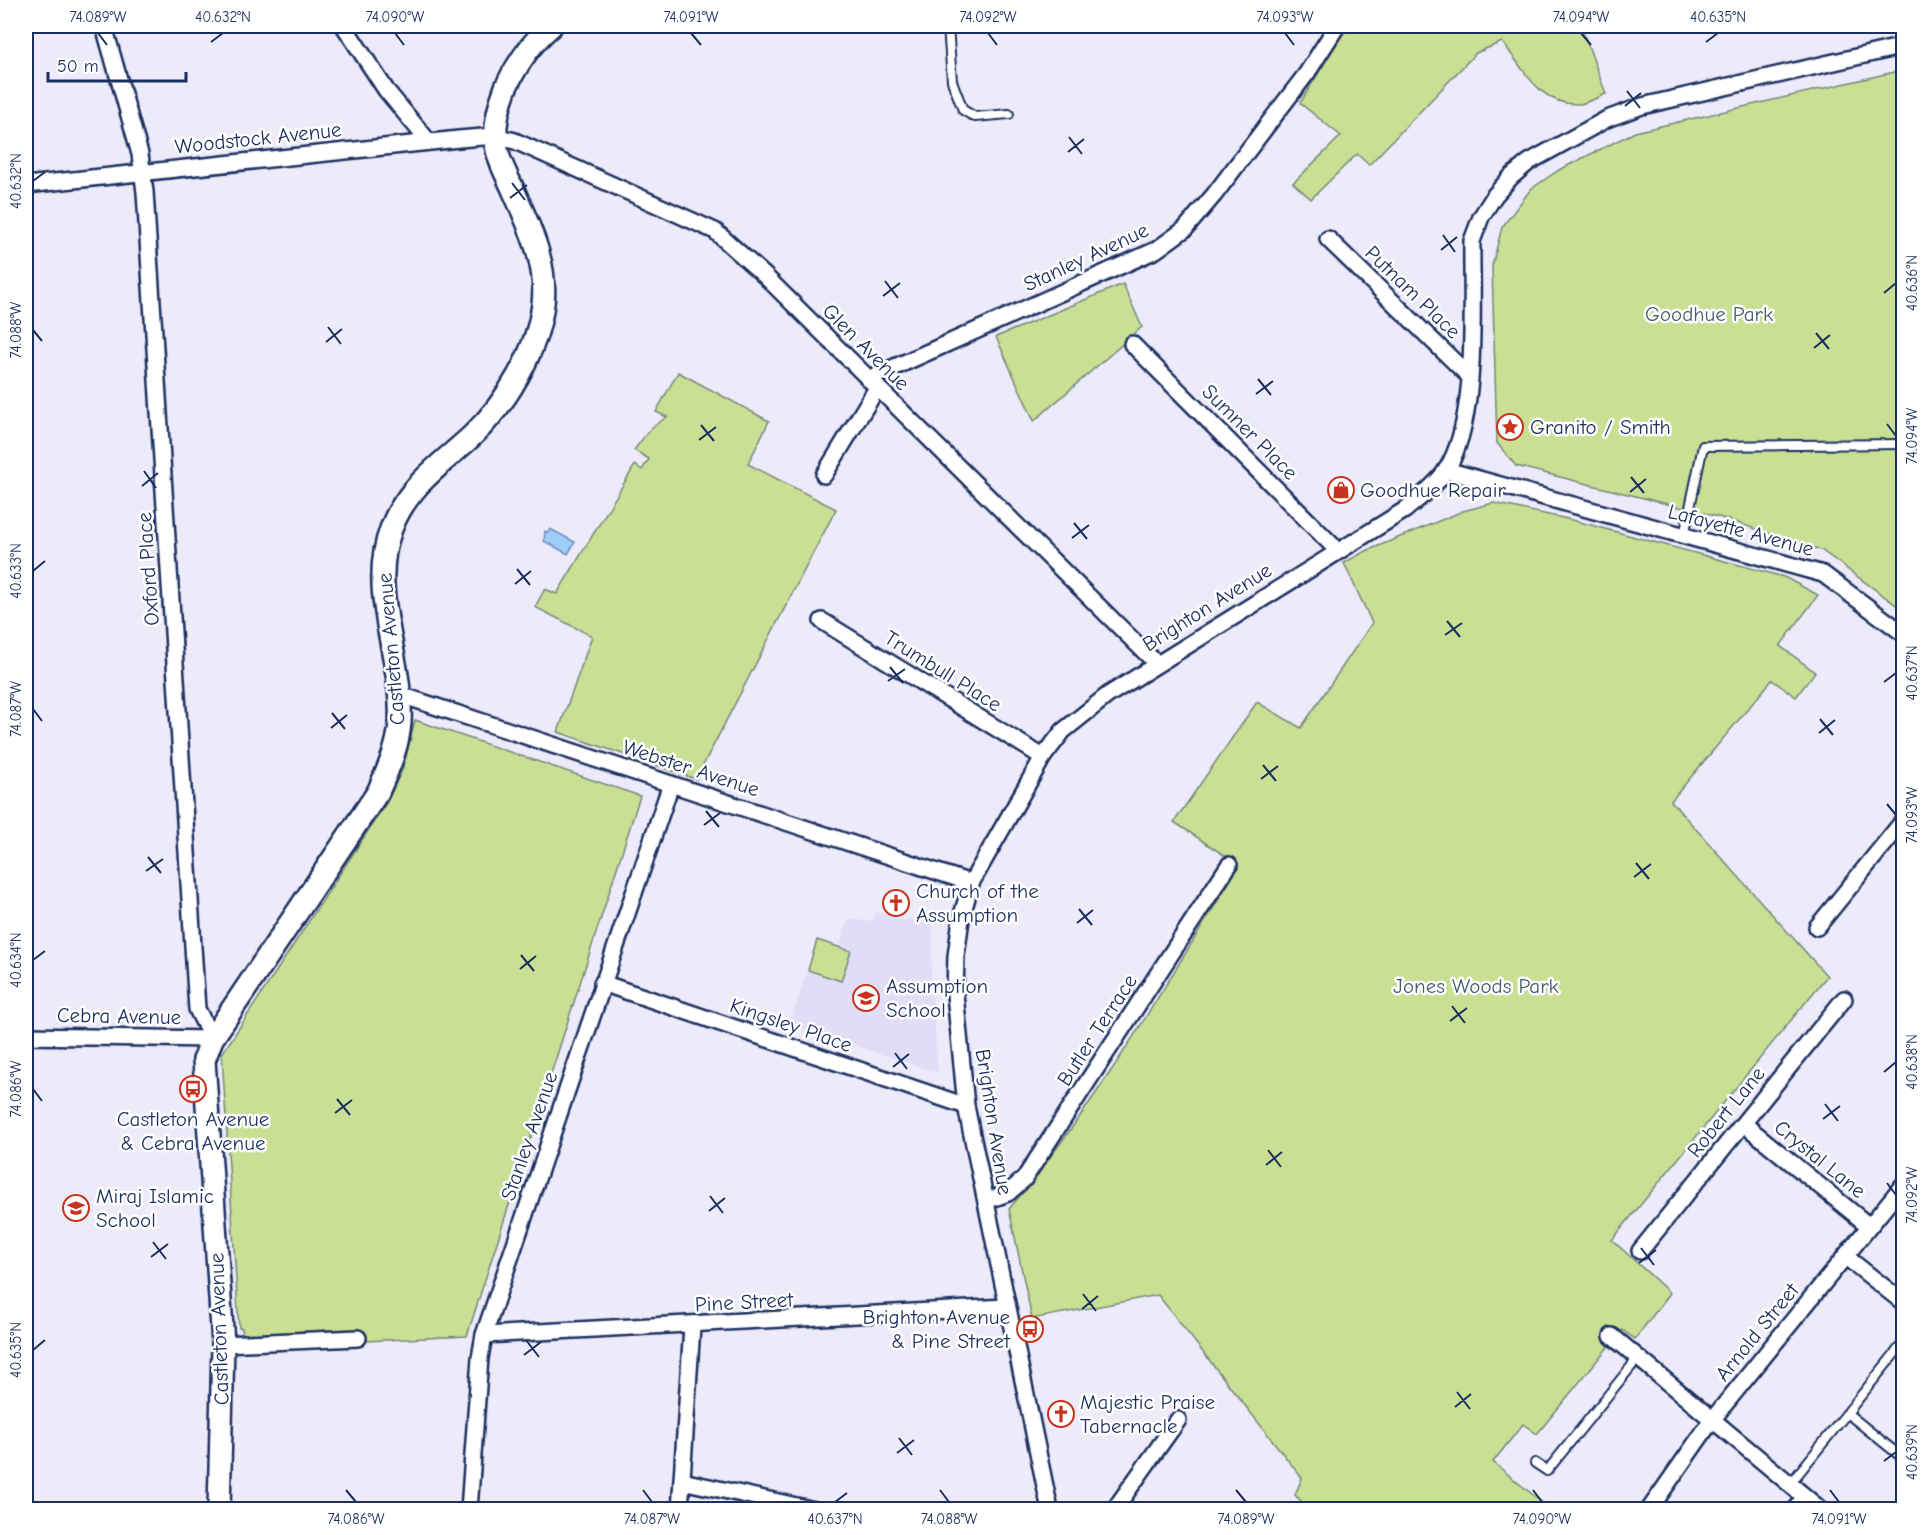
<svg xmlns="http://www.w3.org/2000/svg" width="1929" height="1535" font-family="'Comic Neue',sans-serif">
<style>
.built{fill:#e1ddf6}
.green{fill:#c9df94;stroke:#728779;stroke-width:1.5}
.water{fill:#9fcdfa;stroke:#6a8ebc;stroke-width:1.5}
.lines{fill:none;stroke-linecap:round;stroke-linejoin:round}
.lane-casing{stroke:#1b2f5e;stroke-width:12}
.street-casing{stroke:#1b2f5e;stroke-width:20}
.secondary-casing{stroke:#1b2f5e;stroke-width:26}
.lane{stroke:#fff;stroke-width:8}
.street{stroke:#fff;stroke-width:15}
.secondary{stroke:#fff;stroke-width:21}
.ticks{fill:none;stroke:#1b2f5e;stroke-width:2}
.labels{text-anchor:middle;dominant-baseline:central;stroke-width:5;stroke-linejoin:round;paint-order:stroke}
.street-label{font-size:21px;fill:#1b2f5e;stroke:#fff}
.park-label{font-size:21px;fill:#465b6c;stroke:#fff}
.poi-label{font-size:21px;fill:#1b2f5e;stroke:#fff;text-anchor:start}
.neatline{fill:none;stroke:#1b2f5e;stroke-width:2}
.ticks-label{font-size:15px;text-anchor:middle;fill:#1b2f5e}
</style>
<rect width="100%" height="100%" fill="#edebfa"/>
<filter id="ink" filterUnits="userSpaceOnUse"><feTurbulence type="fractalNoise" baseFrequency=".0167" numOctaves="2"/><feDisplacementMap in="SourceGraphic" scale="12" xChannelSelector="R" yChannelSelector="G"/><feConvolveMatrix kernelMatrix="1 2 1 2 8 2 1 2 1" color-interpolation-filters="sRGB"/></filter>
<g filter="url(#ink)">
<!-- built -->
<path class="built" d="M876,912L905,921L906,919L934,923L931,972L938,1073L790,1024L817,940L839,947L848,920L872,921Z"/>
<!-- green -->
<g class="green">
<path d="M1347,26H1581L1606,94C1598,97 1588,103 1579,104C1539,106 1524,68 1502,42L1476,53L1369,165L1357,154L1311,199L1293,183L1341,136L1300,103Z"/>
<path d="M1903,70V610L1821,550L1719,517L1516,466L1497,443L1492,266L1502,227L1531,189L1559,170L1635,132Z"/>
<path d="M1123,284L1142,327L1034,421L996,337Z"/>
<path d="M678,372L769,421L748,464L836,509L696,779L558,732L592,636L535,607L545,589L557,594L635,465L642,470L649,459L634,450L651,428L667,417L656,412Z"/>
<path d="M1493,503L1572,520L1784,577L1818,595L1780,646L1815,672L1796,697L1772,680L1671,801L1827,976L1612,1240L1670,1293L1635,1339L1622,1330L1537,1434L1523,1424L1493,1462L1550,1509H1309L1295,1495L1302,1478L1158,1295L1032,1319L1009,1209C1097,1104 1166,984 1238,868L1233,861L1174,822L1257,702L1301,728L1372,623L1344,563L1364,552L1463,511Z"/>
<path d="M415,720L640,796L467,1336L365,1341L364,1333L360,1330L243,1337L242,1328H239L222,1054L387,802L403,768Z"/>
<path d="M817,940L851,951L841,981L808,970Z"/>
</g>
<!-- water -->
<path class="water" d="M550,529L575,542L568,554L544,541L545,531L548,533Z"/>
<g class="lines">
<defs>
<g id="lane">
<path d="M948,26L952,81L963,110L975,117L1009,114"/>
<path d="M1684,536L1703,446L1904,444"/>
<path d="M1847,1413L1904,1459"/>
<path d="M1535,1463L1547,1471L1638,1358"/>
<path d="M1790,1484L1904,1342"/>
<path d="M1790,1510L1803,1494"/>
</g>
<g id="street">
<path d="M344,26L386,90L429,142"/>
<path d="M26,185L459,139L495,136L515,141L715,231L765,276L1157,664"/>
<path d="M1328,239L1469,376"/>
<path d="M1132,344L1337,550"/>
<path d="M868,379L1156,250L1185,229L1214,195L1307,73L1337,26"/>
<path d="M1446,470L1823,574L1904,634"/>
<path d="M824,475L877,388"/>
<path d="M822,621L1043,757"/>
<path d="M398,694L971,883"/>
<path d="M1817,927L1904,820"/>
<path d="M602,983L966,1106"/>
<path d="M26,1036L212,1039L197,1009L145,192L140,154L104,26"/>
<path d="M1744,1124L1869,1226"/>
<path d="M986,1201L1008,1193L1024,1179L1229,865"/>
<path d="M1640,1251L1844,999"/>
<path d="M1846,1257L1904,1303"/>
<path d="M484,1335L1006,1307"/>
<path d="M1612,1336L1821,1510"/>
<path d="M223,1344L358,1338"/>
<path d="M682,1481L815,1510"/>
<path d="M469,1510L480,1358L484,1335L671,784"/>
<path d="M680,1510L692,1326"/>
<path d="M1050,1510L966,1106L955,994L956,956L961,919L971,883L1043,757L1063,731L1108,695L1405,510C1419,498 1434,487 1445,472C1480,421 1471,302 1472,241L1481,217L1495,195L1511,177L1529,162L1607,119L1642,106L1904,46"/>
<path d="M1114,1510L1178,1420"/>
<path d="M1649,1510L1712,1420L1904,1184"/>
</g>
<path id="secondary" d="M219,1510L223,1344L204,1060L212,1039L378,792C388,769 398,748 400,723C404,658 367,593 391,529C406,487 442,464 473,435C507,402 537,352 543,304C548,263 528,224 512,187C506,174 498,160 496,145C494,126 499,105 506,87C517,64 532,42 551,26"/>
</defs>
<!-- lane casing -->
<use href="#lane" class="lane-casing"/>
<!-- street casing -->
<use href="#street" class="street-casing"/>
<!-- secondary casing -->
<use href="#secondary" class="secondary-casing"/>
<!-- lane -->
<use href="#lane" class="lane"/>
<!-- street -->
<use href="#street" class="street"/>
<!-- secondary -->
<use href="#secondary" class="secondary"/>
</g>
</g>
<!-- ticks -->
<path class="ticks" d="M98,33L107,45M395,33L404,45M691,33L701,45M988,33L997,45M1285,33L1294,45M1581,33L1591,45M211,42L223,33M1706,42L1718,33M1627,91L1640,108M1625,106L1641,93M1069,137L1082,154M1068,152L1084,139M33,181L45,172M512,183L525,200M510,198L527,185M1443,235L1455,252M1441,250L1457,237M885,281L898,298M1884,293L1896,283M883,296L900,283M328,327L341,344M33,330L42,341M1816,333L1829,349M326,342L342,329M1814,348L1830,335M1258,379L1271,395M1256,394L1273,381M1887,424L1896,436M701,425L714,441M699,440L716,427M144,471L156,488M1631,477L1644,493M142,486L158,473M1630,492L1646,479M1074,523L1087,539M1072,538L1089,525M517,569L530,585M33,571L45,561M515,584L531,571M1447,621L1460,637M1445,635L1462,623M890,667L903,683M888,681L905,669M1884,682L1896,673M33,709L42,721M332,713L345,729M1820,719L1833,735M331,728L347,715M1819,733L1835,720M1263,765L1276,781M1261,779L1278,766M1887,804L1896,815M706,811L719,827M704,825L720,813M148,857L161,873M1636,863L1649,879M146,871L163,859M1634,877L1651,864M1079,909L1092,925M1077,923L1093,910M521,955L534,971M33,960L45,951M520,969L536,956M1452,1006L1465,1023M1450,1021L1467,1008M895,1053L907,1069M893,1067L909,1054M1884,1072L1896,1062M33,1089L42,1101M337,1099L350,1115M1825,1104L1838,1121M335,1113L352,1100M1823,1119L1840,1106M1268,1150L1281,1167M1266,1165L1282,1152M1887,1183L1896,1195M710,1196L723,1213M709,1211L725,1198M153,1242L166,1259M1641,1248L1654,1265M151,1257L168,1244M1639,1263L1656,1250M1083,1294L1096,1311M1082,1309L1098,1296M526,1340L539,1357M33,1350L45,1340M524,1355L541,1342M1457,1392L1470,1409M1455,1407L1471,1394M899,1438L912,1455M897,1453L914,1440M1884,1461L1896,1452M346,1490L356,1502M643,1490L652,1502M940,1490L949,1502M1236,1490L1246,1502M1533,1490L1542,1502M1830,1490L1839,1502M835,1502L847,1493"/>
<!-- icons -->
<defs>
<symbol id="sight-ring" viewBox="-11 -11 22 22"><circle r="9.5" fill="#fff" stroke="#c8321e" stroke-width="1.5"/><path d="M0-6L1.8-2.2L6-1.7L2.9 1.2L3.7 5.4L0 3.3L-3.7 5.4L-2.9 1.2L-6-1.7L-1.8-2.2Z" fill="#c8321e"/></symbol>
<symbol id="shop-ring" viewBox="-11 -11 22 22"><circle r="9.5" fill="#fff" stroke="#c8321e" stroke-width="1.5"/><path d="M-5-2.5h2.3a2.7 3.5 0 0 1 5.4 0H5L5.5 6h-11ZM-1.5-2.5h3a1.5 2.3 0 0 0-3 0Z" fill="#c8321e"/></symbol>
<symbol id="church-ring" viewBox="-11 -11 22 22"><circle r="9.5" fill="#fff" stroke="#c8321e" stroke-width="1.5"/><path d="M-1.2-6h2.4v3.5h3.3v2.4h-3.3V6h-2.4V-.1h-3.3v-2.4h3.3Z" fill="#c8321e"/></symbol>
<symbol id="school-ring" viewBox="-11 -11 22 22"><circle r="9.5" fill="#fff" stroke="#c8321e" stroke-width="1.5"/><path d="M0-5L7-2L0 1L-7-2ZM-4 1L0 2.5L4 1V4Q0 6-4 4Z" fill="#c8321e"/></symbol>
<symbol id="bus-ring" viewBox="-11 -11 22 22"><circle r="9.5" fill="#fff" stroke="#c8321e" stroke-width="1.5"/><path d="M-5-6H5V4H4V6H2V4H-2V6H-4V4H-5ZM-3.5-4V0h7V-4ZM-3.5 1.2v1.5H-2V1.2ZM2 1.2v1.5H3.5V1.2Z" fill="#c8321e"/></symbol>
</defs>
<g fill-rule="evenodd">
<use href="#sight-ring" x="1495" y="412" width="30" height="30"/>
<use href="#shop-ring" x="1326" y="475" width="30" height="30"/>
<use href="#church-ring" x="881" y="888" width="30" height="30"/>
<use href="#school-ring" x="851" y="983" width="30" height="30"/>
<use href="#bus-ring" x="178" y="1074" width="30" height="30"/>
<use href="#school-ring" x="61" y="1193" width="30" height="30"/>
<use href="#bus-ring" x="1015" y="1314" width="30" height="30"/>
<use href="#church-ring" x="1046" y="1399" width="30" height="30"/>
</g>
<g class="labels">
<!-- street labels -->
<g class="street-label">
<text transform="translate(258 138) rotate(-6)">Woodstock Avenue</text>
<text transform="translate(1086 257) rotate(-25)">Stanley Avenue</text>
<text transform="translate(1413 292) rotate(44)">Putnam Place</text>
<text transform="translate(866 347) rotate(45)">Glen Avenue</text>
<text transform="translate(1250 432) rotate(45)">Sumner Place</text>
<text transform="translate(1741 530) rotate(15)">Lafayette Avenue</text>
<text transform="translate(148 569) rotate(-94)">Oxford Place</text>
<text transform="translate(1207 607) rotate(-32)">Brighton Avenue</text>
<text transform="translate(391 649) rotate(-95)">Castleton Avenue</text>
<text transform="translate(943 671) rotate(32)">Trumbull Place</text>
<text transform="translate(691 768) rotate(18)">Webster Avenue</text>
<text transform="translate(119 1016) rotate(1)">Cebra Avenue</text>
<text transform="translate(791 1025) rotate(19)">Kingsley Place</text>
<text transform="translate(1097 1030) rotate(-57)">Butler Terrace</text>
<text transform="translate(1726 1112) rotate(-51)">Robert Lane</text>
<text transform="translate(994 1122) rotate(81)">Brighton Avenue</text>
<text transform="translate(529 1136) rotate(-71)">Stanley Avenue</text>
<text transform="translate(1820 1159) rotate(39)">Crystal Lane</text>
<text transform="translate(744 1302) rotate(-3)">Pine Street</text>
<text transform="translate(219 1329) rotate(-92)">Castleton Avenue</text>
<text transform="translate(1757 1332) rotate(-51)">Arnold Street</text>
</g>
<!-- park labels -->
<g class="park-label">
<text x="1709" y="314">Goodhue Park</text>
<text x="1476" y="986">Jones Woods Park</text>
</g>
<!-- poi labels -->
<g class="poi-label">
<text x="1530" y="427">Granito / Smith</text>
<text x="1360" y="490">Goodhue Repair</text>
<text x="916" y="891">Church of the<tspan x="916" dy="24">Assumption</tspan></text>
<text x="886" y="986">Assumption<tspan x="886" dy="24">School</tspan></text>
<text x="193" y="1119" text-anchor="middle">Castleton Avenue<tspan x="193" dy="24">&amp; Cebra Avenue</tspan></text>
<text x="96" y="1196">Miraj Islamic<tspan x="96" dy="24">School</tspan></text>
<text x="1010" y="1317" text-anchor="end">Brighton Avenue<tspan x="1010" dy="24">&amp; Pine Street</tspan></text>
<text x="1080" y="1402">Majestic Praise<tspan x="1080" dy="24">Tabernacle</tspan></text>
</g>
</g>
<!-- margin -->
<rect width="1929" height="1535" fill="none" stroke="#fff" stroke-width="66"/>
<!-- scale -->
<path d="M48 72v9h138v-9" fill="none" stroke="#1b2f5e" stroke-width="3"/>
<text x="57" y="72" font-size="18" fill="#1b2f5e" stroke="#ffffff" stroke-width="4.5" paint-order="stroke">50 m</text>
<rect x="33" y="33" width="1863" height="1469" class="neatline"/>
<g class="ticks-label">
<text x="98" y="22">74.089°W</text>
<text x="223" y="22">40.632°N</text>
<text x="395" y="22">74.090°W</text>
<text x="691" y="22">74.091°W</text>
<text x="988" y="22">74.092°W</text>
<text x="1285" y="22">74.093°W</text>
<text x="1581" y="22">74.094°W</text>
<text x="1718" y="22">40.635°N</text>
<text transform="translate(16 181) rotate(-90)" y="5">40.632°N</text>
<text transform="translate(1912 283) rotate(-90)" y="5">40.636°N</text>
<text transform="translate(16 330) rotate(-90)" y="5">74.088°W</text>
<text transform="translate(1912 436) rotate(-90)" y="5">74.094°W</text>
<text transform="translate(16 571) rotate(-90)" y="5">40.633°N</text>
<text transform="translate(1912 673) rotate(-90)" y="5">40.637°N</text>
<text transform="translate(16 709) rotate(-90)" y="5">74.087°W</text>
<text transform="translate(1912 815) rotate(-90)" y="5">74.093°W</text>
<text transform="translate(16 960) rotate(-90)" y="5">40.634°N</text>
<text transform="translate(1912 1062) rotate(-90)" y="5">40.638°N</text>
<text transform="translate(16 1089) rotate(-90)" y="5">74.086°W</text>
<text transform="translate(1912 1195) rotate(-90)" y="5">74.092°W</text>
<text transform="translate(16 1350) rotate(-90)" y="5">40.635°N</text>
<text transform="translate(1912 1452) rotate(-90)" y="5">40.639°N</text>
<text x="356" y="1524">74.086°W</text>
<text x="652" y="1524">74.087°W</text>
<text x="835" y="1524">40.637°N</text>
<text x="949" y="1524">74.088°W</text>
<text x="1246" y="1524">74.089°W</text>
<text x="1542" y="1524">74.090°W</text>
<text x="1839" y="1524">74.091°W</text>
</g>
</svg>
